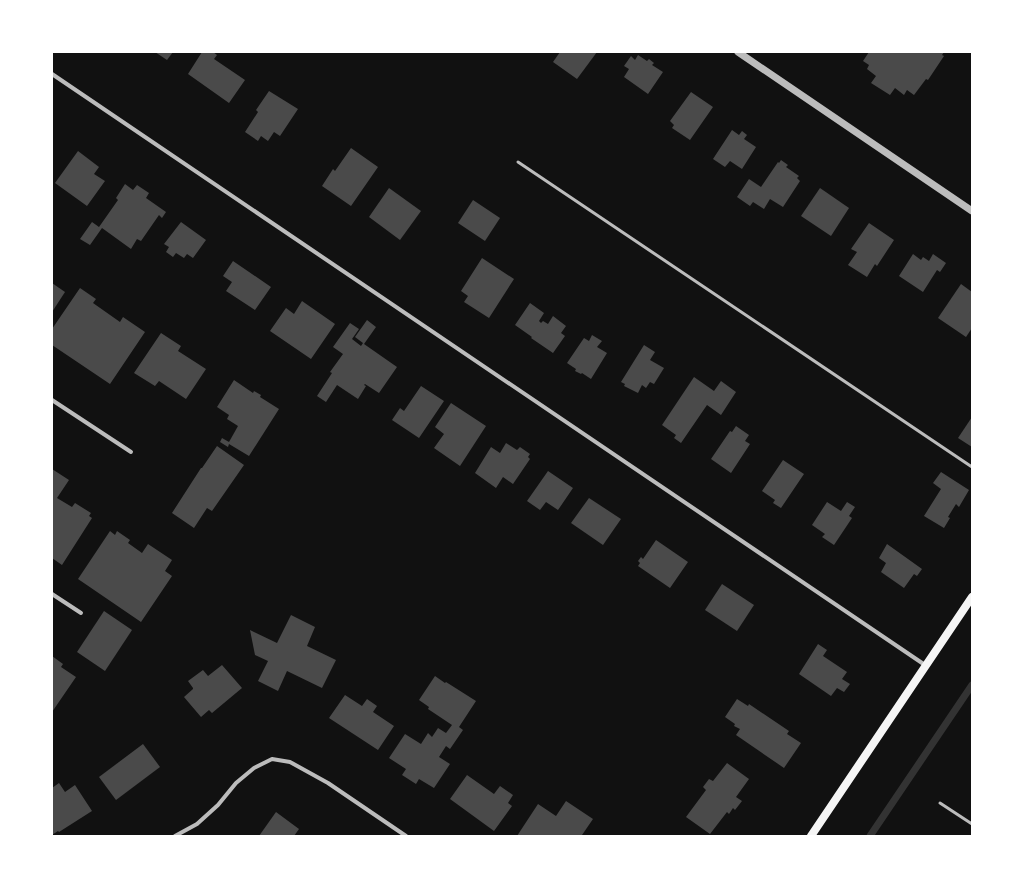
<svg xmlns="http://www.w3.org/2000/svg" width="1024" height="888" font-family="Overpass,sans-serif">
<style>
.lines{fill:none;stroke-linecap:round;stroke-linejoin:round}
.stream{stroke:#333;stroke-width:7}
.building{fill:#4a4a4a}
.service{stroke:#bcbcbc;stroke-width:3}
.minor{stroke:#bcbcbc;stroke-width:4}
.tertiary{stroke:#bcbcbc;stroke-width:7}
.secondary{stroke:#f5f5f5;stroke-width:8}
</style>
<rect width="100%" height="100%" fill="#111"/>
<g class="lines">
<!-- stream -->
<path class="stream" d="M870,836L972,685"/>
</g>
<!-- building -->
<g class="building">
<path d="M155,52H173L167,60Z"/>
<path d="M202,52H213L217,55L214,59L245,80L229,103L188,74Z"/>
<path d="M560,52H597L577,79L553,62Z"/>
<path d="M869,52H944L942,55L944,56L928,80L926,79L914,95L907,90L904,95L895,88L890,95L871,83L876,76L867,69L869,65L863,61Z"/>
<path d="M638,55L647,61L649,59L654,63L652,65L663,72L648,94L624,77L629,69L624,66L631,56L635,60Z"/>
<path d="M269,91L298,109L280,136L274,132L268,141L261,136L258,141L245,132L258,112L256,110Z"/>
<path d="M691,92L713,107L690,140L672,128L674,125L670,121Z"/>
<path d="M732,130L739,135L742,131L747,135L744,139L756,147L742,169L730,161L725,167L713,159Z"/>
<path d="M351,148L378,167L351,206L322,186L333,169L335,171Z"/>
<path d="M78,151L99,167L94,174L105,181L87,206L55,183Z"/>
<path d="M781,160L788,165L786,167L799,176L797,178L800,181L783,207L770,199L764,209L753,202L750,206L737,197L749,179L761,187L778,162L779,163Z"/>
<path d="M125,184L133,190L137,185L149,193L146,198L166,212L162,218L159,215L141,241L137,239L131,249L102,228L90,245L80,239L92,222L99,227L118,200L116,198Z"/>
<path d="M389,188L421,211L400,240L369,217Z"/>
<path d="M820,188L849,208L831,236L801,216Z"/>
<path d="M473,200L500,218L485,241L458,223Z"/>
<path d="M181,222L206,240L193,258L187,254L184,258L176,253L173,257L166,252L169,247L164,244Z"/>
<path d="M869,223L894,240L877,266L875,264L867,277L848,265L857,252L851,249Z"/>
<path d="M913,254L921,260L923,257L929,261L933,254L946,263L940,272L937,270L923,292L899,276Z"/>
<path d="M482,258L514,279L489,318L464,302L468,296L461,291Z"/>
<path d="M233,261L271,287L255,310L226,291L232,282L223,276Z"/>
<path d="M52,283L65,292L52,312Z"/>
<path d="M961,284L972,292V328L966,337L938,318Z"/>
<path d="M80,288L96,299L93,303L120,322L123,317L145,332L110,384L52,345V329Z"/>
<path d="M302,301L335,324L311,359L270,331L286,308L294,314Z"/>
<path d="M530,303L544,313L539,321L541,323L543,321L548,324L553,316L566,326L561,333L565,336L553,353L531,338L532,337L515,325Z"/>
<path d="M367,320L376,327L364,344L397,367L379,393L365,384L364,385L366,386L358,399L337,385L326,402L317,396L332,373L330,372L343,354L333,347L350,323L359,329L352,339L361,346L363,343L355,337Z"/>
<path d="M161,333L181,346L178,351L206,369L186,399L159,381L155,386L134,373Z"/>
<path d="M592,335L602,341L597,347L607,353L591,379L582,373L581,374L575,371L576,369L567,363L584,338L589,341Z"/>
<path d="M644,345L655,352L650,360L664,368L654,384L650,382L646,388L642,385L638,393L624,386L625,384L621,382Z"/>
<path d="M694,377L714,391L721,381L736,392L721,415L707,405L681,443L674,438L676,435L662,425Z"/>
<path d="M234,380L253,393L254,391L261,395L260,397L279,409L249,456L229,444L228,447L220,442L222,438L229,442L238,426L227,419L229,415L217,407Z"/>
<path d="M421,386L444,401L419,438L392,420L400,408L404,411Z"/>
<path d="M451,403L486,426L460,466L434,448L444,434L435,427Z"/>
<path d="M972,417V447L958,438Z"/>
<path d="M736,426L749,435L745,441L750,444L731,473L711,459L730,431L732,432Z"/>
<path d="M506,443L517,450L520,447L530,454L528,457L530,459L513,484L503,477L496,488L475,473L491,447L500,453Z"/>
<path d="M217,446L244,465L212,511L207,508L194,528L172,513L201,468H202Z"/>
<path d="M783,460L804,474L781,508L773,503L775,500L762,491Z"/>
<path d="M52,469L69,480L57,498L72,507L75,503L91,513L89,516L92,518L62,565L52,558Z"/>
<path d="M548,471L573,488L558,510L546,502L540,510L527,501Z"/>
<path d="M941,472L969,490L959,507L956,504L948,517L950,518L944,528L924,516L941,489L933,483Z"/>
<path d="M589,498L621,519L603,545L571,523Z"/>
<path d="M827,502L841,511L847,502L855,507L849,516L852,518L834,545L822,537L825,534L812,525Z"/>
<path d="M110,531L115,535L117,531L130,540L128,543L142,553L148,544L172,560L165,571L172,576L141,622L78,579Z"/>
<path d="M656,540L688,562L670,588L638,566L640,563L638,561L641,557L643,559Z"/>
<path d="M887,544L922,569L917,576L914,574L904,588L881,572L886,563L879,558Z"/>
<path d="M722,584L754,605L737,631L705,610Z"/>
<path d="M104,611L132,630L105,671L77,652Z"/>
<path d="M291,615L315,627L307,646L336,660L322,688L287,671L278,691L258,681L268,661L255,655L250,630L277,643Z"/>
<path d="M818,644L827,650L823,656L847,672L842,679L850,684L844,692L837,688L831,696L799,674Z"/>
<path d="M52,656L63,664L61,667L76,677L52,712Z"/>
<path d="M222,665L242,688L212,713L209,710L201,717L184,697L193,689V688L188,681L203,670L208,676Z"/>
<path d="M435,676L445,683L446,682L476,701L459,727L463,730L450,749L446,746L439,757L450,764L434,788L419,779L416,784L402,775L406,769L389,758L405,734L421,744L428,733L432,737L438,728L446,733L452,725L428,709L429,707L419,700Z"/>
<path d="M345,695L362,706L367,699L377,706L373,712L394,726L378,750L329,718Z"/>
<path d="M737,699L748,706L749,704L789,731L787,734L801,743L784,768L736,735L740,729L734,726L735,724L725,717Z"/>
<path d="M143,744L160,767L116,800L99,777Z"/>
<path d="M727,763L749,779L736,797L742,801L735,810L733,808L729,814L727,812L710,834L686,817L706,790L703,787L709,779L713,781Z"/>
<path d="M467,775L494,794L500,786L513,795L508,803L512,806L494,831L450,799Z"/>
<path d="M59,783L65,792L75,785L92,811L59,832L58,831L52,835V788Z"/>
<path d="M566,801L593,819L582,835L517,836L538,804L556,816Z"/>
<path d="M276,812L299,829L294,836H259Z"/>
</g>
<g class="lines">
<!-- service -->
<g class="service">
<path d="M518,162L972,467"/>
<path d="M940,803L972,824"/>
</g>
<!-- minor -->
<g class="minor">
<path d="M52,74L925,665"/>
<path d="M52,400L131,452"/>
<path d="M52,594L81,613"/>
<path d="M175,836L197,824L218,805L236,783L254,768L272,759L290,762L328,783L406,836"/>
</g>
<!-- tertiary -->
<path class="tertiary" d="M738,52L972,211"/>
<!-- secondary -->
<path class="secondary" d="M811,836L972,597"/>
</g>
<!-- border -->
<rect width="1024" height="888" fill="none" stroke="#ffffff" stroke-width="106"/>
</svg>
